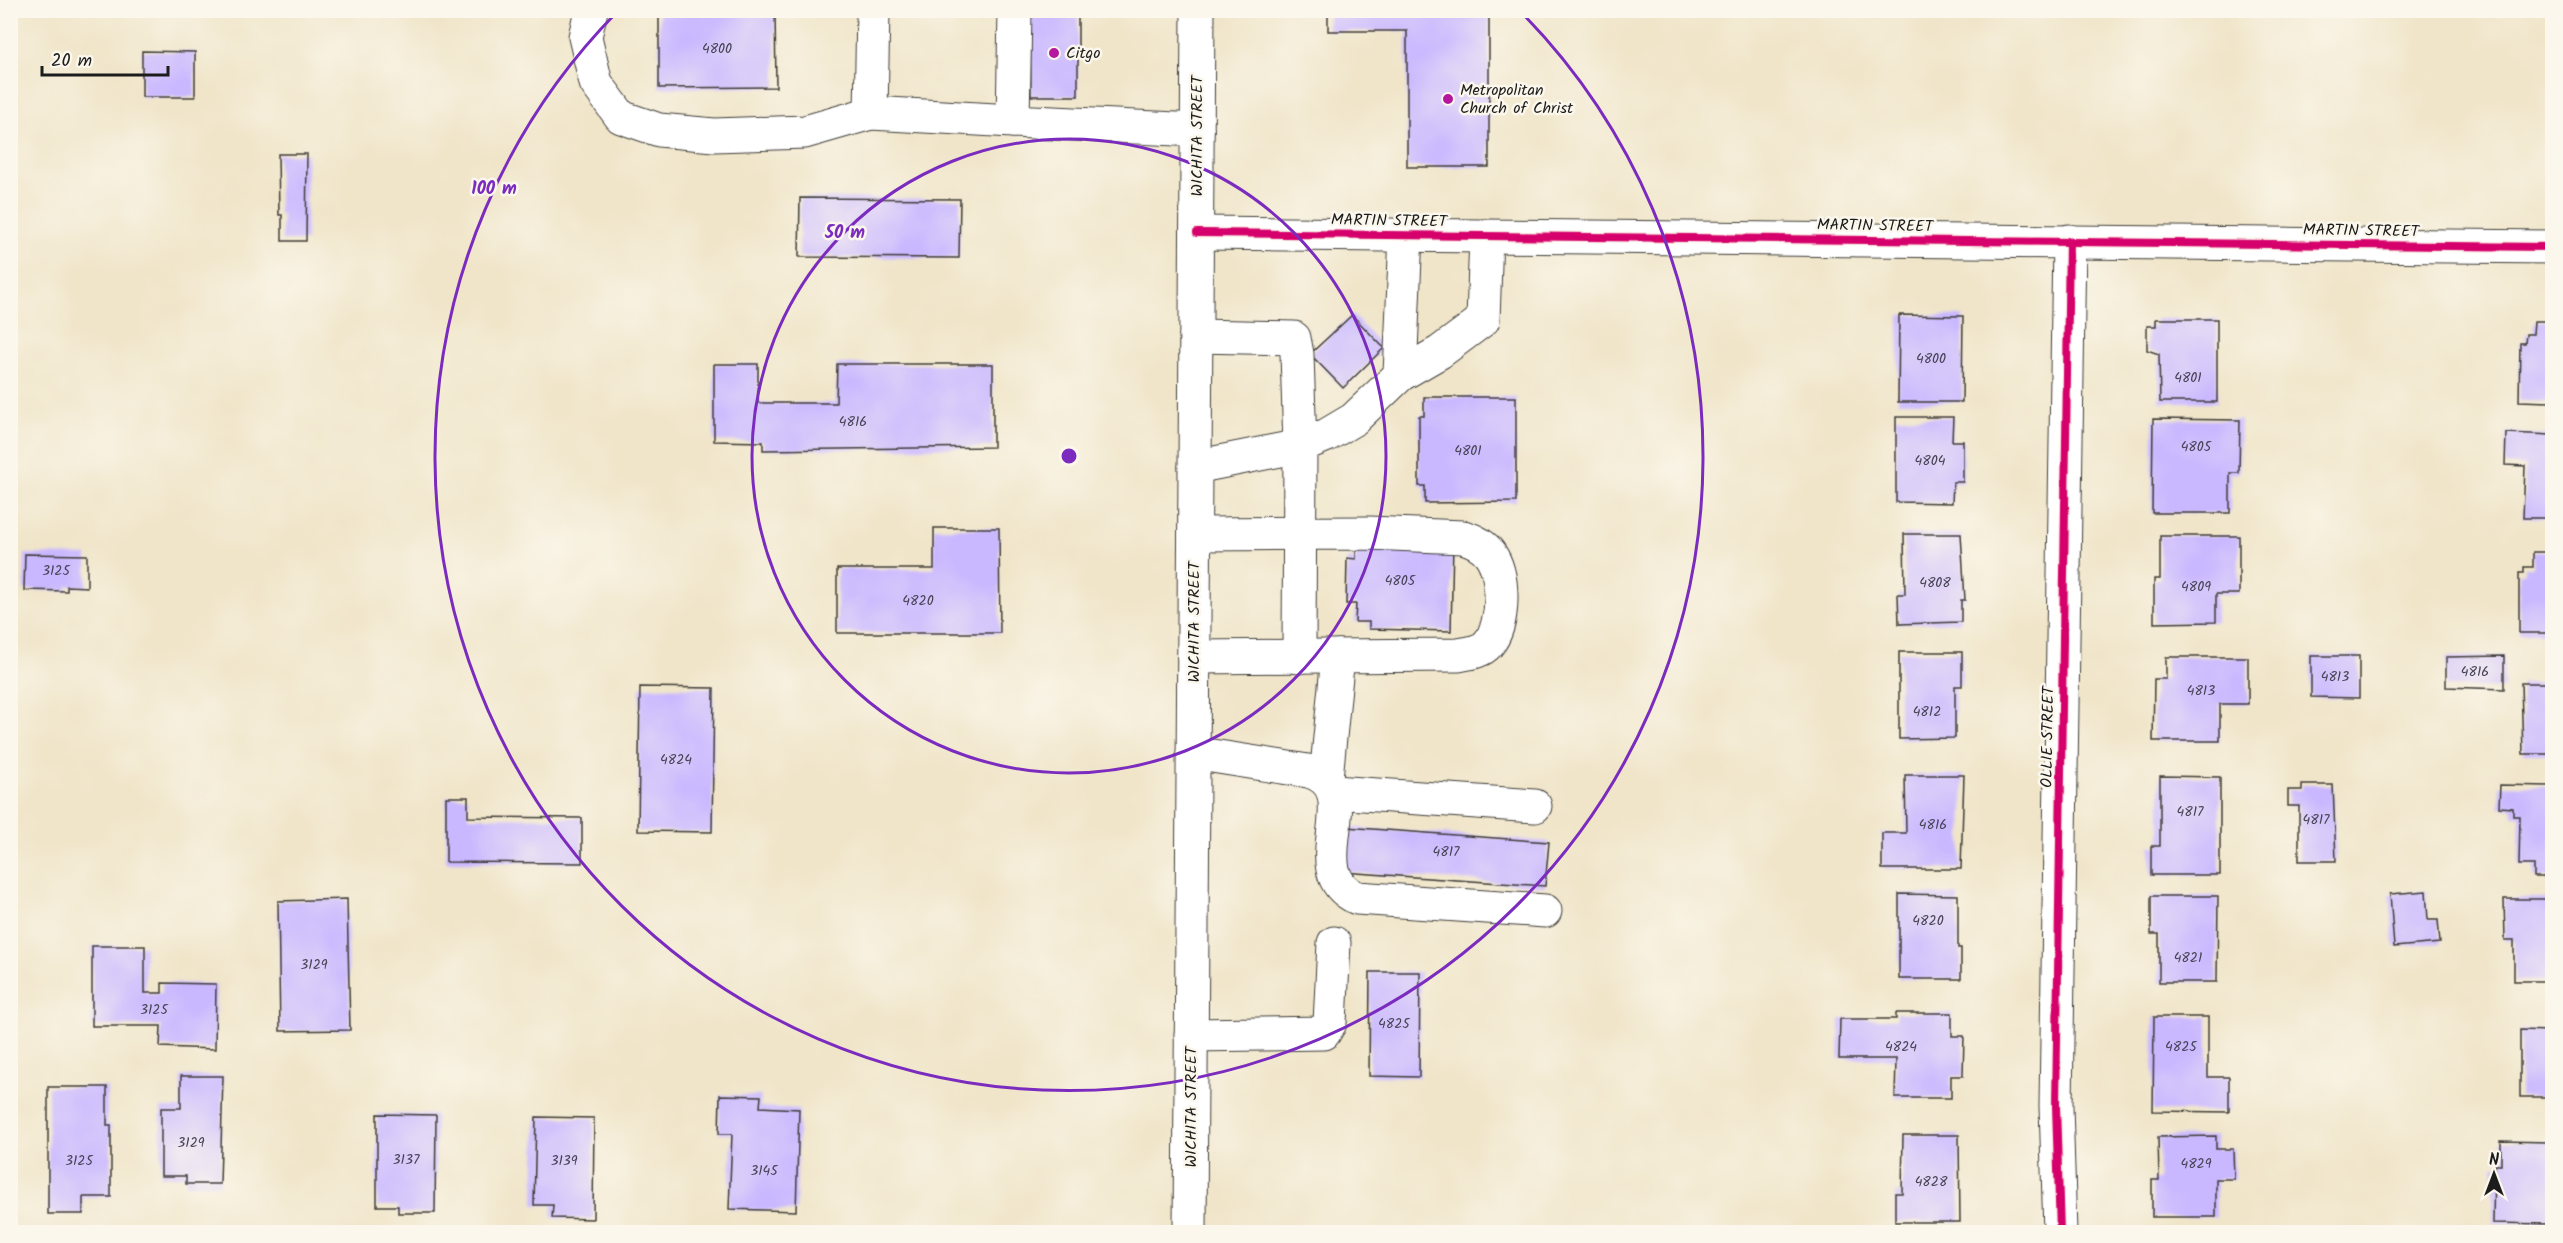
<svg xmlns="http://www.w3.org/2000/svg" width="2563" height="1243" font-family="Kalam,sans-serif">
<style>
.building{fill:#c9b7ff}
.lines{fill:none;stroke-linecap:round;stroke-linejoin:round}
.minor-casing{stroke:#3c3a36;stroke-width:35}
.major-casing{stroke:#3c3a36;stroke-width:35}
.minor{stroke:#fff;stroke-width:33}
.major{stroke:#fff;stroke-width:33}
.cycleway-casing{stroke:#fbf7ec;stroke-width:11}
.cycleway{stroke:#d6006c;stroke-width:8}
.ring{fill:none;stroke:#7b2cbf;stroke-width:3}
.poi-dot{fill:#b5179e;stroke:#fbf7ec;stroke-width:2}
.labels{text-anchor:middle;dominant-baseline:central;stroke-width:5;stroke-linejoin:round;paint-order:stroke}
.number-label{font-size:14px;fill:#474355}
.poi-label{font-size:16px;fill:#1c1c1c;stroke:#fbf7ec;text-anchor:start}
.street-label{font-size:16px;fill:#1c1c1c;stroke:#fbf7ec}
.centre{fill:#7b2cbf;stroke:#fbf7ec;stroke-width:3}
.ring-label{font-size:18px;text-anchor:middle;font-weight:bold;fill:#7b2cbf;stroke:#fbf7ec;stroke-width:5;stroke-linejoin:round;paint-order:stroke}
</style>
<rect width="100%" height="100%" fill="#fbf7ec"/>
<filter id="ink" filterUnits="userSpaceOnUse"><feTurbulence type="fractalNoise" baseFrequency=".0167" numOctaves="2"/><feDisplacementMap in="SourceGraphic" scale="12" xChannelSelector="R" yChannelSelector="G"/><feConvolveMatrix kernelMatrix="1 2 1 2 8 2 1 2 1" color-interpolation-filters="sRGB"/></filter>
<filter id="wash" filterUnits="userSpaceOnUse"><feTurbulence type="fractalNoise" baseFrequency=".008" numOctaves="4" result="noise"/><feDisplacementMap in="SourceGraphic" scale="24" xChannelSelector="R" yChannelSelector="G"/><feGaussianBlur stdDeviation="1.35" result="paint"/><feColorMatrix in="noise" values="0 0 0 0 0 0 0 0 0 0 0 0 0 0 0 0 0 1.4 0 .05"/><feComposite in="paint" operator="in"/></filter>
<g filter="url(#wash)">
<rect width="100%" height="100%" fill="#f0e5c9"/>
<g id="blocks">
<!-- building -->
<g class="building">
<path d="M659,10H775L776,87L659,88Z"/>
<path d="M1030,10H1078V96H1031Z"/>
<path d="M1328,10H1489V167H1407V31H1328Z"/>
<path d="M142,51L195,52V97H142Z"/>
<path d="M278,154H307L306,241H282V215H279Z"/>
<path d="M800,198L960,199L959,258L799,257Z"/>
<path d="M1352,315L1384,348L1343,388L1310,354Z"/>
<path d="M1899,315L1963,316L1962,402H1898Z"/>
<path d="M2156,319H2217V402H2160L2159,354L2147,350V326H2156Z"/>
<path d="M2534,321H2552V402L2519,401L2520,343H2525L2526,334H2533Z"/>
<path d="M714,364H758V403H836L837,364H993V447L763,450V442L714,441Z"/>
<path d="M1424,397H1516V502L1425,503V486H1419V416H1424Z"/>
<path d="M1896,417H1953L1952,441H1963V482H1953L1952,503L1896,502Z"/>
<path d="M2153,419L2240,420L2239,473H2230V513H2152Z"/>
<path d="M2506,433L2552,435V518H2523L2525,466L2505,465Z"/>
<path d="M934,528H999L1000,633H837V569H934Z"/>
<path d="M1904,534H1961L1965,600H1961V622L1899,624L1898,594H1905Z"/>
<path d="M2160,536H2239V594H2216V622L2154,623V579H2160Z"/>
<path d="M1453,544L1451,631L1369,629V622H1355L1356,604H1346L1347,558L1356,559V545Z"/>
<path d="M2533,552H2552V633H2519V573H2524V567H2533Z"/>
<path d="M25,554L87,555V587L67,586V591L24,590Z"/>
<path d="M1899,652H1962V686H1955V738L1899,739Z"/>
<path d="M2311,656H2359V698L2311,697Z"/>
<path d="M2504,656V689L2446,687V657Z"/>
<path d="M2166,657H2248V704H2220V741H2153L2154,679H2166Z"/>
<path d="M2521,683H2552V754H2523Z"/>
<path d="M640,687L714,688L712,832L638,831Z"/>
<path d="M1905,775H1964L1961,869H1882V833H1906Z"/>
<path d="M2160,776L2220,777V875H2151V846H2160Z"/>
<path d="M2302,785H2333L2336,861H2299V806H2288V790H2302Z"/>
<path d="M2500,785L2552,786V877H2534V865H2519L2520,816H2513V808L2499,807Z"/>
<path d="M446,797H468V817L582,818V863L446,862Z"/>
<path d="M1345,827L1549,842L1545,886L1342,872Z"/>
<path d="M2426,891L2428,920H2438L2440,943L2394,947L2390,894Z"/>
<path d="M1899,894L1958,895V948H1961V979H1899Z"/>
<path d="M2151,896H2218L2217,982H2159V934H2151Z"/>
<path d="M347,899L350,1030L280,1031L278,901Z"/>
<path d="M2504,899H2552V981H2514V940H2505Z"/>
<path d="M92,946H145V993H162V983L216,984L215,1049L160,1047L161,1026H92Z"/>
<path d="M1370,972H1420L1419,1077L1369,1076Z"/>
<path d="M1896,1013H1952V1036H1964L1963,1076H1951V1098H1895L1896,1059H1839L1840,1019H1896Z"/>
<path d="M2154,1017H2208V1077H2229V1112L2153,1111Z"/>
<path d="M2520,1030L2552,1031V1097H2520Z"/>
<path d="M181,1076H223L220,1184H186V1176H161V1108H181Z"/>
<path d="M48,1087H107V1125H111V1197H83V1214H48Z"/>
<path d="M720,1095L761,1096L760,1107L799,1109L796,1211L729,1209L732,1134H719Z"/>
<path d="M377,1114L436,1115L435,1213H398V1206H377Z"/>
<path d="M536,1117L594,1118L593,1219L552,1218L553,1205H534Z"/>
<path d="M1903,1135H1959L1960,1222H1895V1193H1902Z"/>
<path d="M2216,1136V1149H2233L2234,1179H2216V1217H2152V1180H2159L2158,1137Z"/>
<path d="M2501,1141L2551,1142L2552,1224L2493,1223L2494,1165H2501Z"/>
</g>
</g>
</g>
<g filter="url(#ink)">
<use href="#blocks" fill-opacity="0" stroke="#3c3a36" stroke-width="1.5"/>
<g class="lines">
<defs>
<g id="minor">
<path d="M591,10L585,37L596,83L621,117L659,130L714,135L805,132L871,113"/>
<path d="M873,10L871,113L1013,121"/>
<path d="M1015,10L1013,121L1197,130"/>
<path d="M1197,233L2552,247"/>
<path d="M1196,336L1294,338L1297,354L1300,446L1299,657"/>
<path d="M1400,375L1406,234"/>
<path d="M1195,467L1300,446L1327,435L1354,419L1400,375L1440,352L1483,320L1486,236"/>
<path d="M1194,657L1458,655C1469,653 1481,652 1488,644C1505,624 1505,575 1490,554C1483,544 1474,540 1463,537L1369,533L1195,534"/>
<path d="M1193,753L1308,771C1371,789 1297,871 1357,898L1545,911"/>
<path d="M1326,778L1338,656"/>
<path d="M1334,792L1535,806"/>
<path d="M1191,1035L1324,1033L1330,1023L1334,943"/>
<path d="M2060,1232L2056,1106L2069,241"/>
</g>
<path id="major" d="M1190,1232L1198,10"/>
</defs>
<!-- minor casing -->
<use href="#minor" class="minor-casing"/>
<!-- major casing -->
<use href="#major" class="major-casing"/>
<!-- minor -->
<use href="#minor" class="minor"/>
<!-- major -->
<use href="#major" class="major"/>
<defs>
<g id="cycleway">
<path d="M1197,233L2552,247"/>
<path d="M2060,1232L2056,1106L2069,241"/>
</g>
</defs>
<!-- cycleway casing -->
<use href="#cycleway" class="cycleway-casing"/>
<!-- cycleway -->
<use href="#cycleway" class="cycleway"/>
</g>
</g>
<!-- distance rings -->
<g class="ring">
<circle cx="1069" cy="456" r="317"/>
<path d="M1521 12A634 634 0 1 1 617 12"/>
</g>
<!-- markers -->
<g class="poi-dot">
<circle cx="1054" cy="53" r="6"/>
<circle cx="1448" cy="99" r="6"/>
</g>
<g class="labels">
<!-- number labels -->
<g class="number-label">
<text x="717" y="49">4800</text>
<text x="1931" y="359">4800</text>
<text x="2188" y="378">4801</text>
<text x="853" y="422">4816</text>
<text x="2196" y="447">4805</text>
<text x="1468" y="451">4801</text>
<text x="1930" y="461">4804</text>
<text x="56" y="571">3125</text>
<text x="1400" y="581">4805</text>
<text x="1935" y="583">4808</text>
<text x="2196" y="587">4809</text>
<text x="918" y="601">4820</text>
<text x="2475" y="672">4816</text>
<text x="2335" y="677">4813</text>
<text x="2201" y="691">4813</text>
<text x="1927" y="712">4812</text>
<text x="676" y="760">4824</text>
<text x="2190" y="812">4817</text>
<text x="2316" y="820">4817</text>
<text x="1933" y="825">4816</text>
<text x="1446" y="852">4817</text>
<text x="1928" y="921">4820</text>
<text x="2188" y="958">4821</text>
<text x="314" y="965">3129</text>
<text x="154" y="1010">3125</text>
<text x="1394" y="1024">4825</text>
<text x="1901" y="1047">4824</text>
<text x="2181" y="1047">4825</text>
<text x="191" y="1143">3129</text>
<text x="406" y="1160">3137</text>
<text x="79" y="1161">3125</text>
<text x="564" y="1161">3139</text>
<text x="2196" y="1164">4829</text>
<text x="764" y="1171">3145</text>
<text x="1931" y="1182">4828</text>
</g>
<!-- poi labels -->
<g class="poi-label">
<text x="1066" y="53">Citgo</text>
<text x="1460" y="90">Metropolitan<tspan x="1460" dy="18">Church of Christ</tspan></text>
</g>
<!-- street labels -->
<g class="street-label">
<text transform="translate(1197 136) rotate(-90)">WICHITA STREET</text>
<text transform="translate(1389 221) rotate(1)">MARTIN STREET</text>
<text transform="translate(1875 226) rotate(1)">MARTIN STREET</text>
<text transform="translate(2361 231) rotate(1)">MARTIN STREET</text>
<text transform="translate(1194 622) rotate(-90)">WICHITA STREET</text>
<text transform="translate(2048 737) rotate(-89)">OLLIE STREET</text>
<text transform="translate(1191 1107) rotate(-90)">WICHITA STREET</text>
</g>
</g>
<circle cx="1069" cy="456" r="9" class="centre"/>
<g class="ring-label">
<text x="494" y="194">100 m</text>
<text x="845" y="238">50 m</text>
</g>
<!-- margin -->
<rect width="2563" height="1243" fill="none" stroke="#fbf7ec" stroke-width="36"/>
<!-- north arrow -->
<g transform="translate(2494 1174)" stroke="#fbf7ec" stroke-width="4.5" paint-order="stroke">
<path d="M0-4.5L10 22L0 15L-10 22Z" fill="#1c1c1c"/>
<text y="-9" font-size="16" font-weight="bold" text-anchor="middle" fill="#1c1c1c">N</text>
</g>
<!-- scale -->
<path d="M42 66v9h126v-9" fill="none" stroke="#1c1c1c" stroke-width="3"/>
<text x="51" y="66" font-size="18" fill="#1c1c1c" stroke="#fbf7ec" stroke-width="4.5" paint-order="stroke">20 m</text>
</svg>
